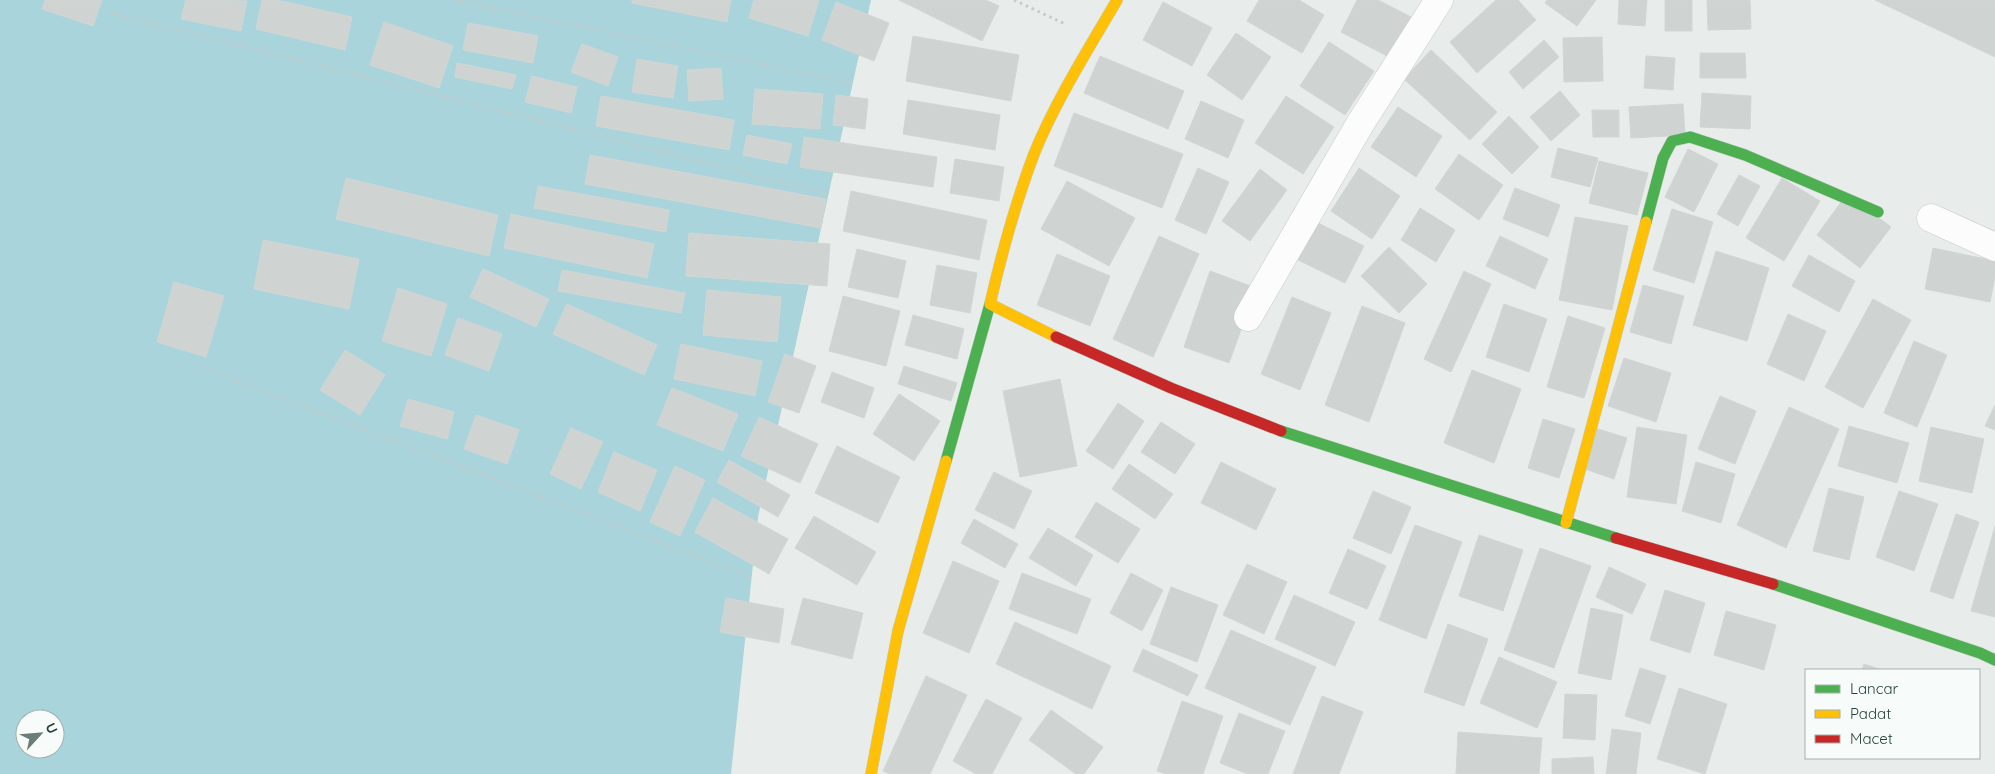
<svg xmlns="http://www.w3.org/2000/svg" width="1995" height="774" font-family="Quicksand,sans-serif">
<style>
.water{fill:#a9d4db;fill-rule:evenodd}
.building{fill:#cfd4d2;stroke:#d1d6d4}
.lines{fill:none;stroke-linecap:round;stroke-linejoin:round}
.street-casing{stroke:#c5cac8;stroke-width:29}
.fast-casing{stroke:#c3cbc8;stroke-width:12}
.slow-casing{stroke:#c3cbc8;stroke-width:12}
.jam-casing{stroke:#c3cbc8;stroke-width:12}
.path{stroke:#c3ccca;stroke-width:3;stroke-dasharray:2.5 4;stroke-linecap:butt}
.street{stroke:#fcfcfc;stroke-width:28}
.fast{stroke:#4caf50;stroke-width:11}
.slow{stroke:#ffc107;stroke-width:11}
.jam{stroke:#c62828;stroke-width:11}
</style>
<rect width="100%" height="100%" fill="#e8edeb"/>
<!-- water -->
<path class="water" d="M0,0H871L758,517L731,774H0ZM25,719H55V749H25Z"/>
<!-- building -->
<g class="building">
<path d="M45,0H102L93,26L42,9Z"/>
<path d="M186,0L247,1L241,31L181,19Z"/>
<path d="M262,0H277L352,17L345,50L256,29Z"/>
<path d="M632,0H731L727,22L632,3Z"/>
<path d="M754,0H819L808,36L749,18Z"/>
<path d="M899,0H986L999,6L982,41Z"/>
<path d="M1259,0H1299L1324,15L1302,53L1247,21Z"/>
<path d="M1357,0H1378L1413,18L1393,59L1341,32Z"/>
<path d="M1496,0H1518L1536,20L1477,73L1450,42Z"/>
<path d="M1547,0H1596L1577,26L1545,3Z"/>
<path d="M1619,0H1647L1645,26L1618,24Z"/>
<rect x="1665" y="0" width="27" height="31"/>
<path d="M1707,0H1750L1751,29L1708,30Z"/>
<path d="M1875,0H1995V57Z"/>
<path d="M836,2L889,23L874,61L822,40Z"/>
<path d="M1163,2L1212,28L1192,66L1143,40Z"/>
<path d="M384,22L453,46L439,88L370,65Z"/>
<path d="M468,23L538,36L533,63L463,50Z"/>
<path d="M1236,33L1271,57L1242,100L1207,75Z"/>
<path d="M913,36L1019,55L1011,101L906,81Z"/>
<path d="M1602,37L1603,81L1564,82L1563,38Z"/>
<path d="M1544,40L1559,57L1523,89L1509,72Z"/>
<path d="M1329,42L1374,71L1345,115L1300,86Z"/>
<path d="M582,44L618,57L608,86L571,72Z"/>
<path d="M1431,50L1497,112L1470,140L1404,79Z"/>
<path d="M1700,53H1745L1746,78H1700Z"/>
<path d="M1100,56L1184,91L1168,129L1084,93Z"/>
<path d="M1646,56L1675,58L1673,90L1644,88Z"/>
<path d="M637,59L678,66L673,98L632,92Z"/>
<path d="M457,63L516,75L512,89L455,77Z"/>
<path d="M721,68L723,99L689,101L687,70Z"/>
<path d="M532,76L577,87L571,113L525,102Z"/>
<path d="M755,89L823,94L820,129L752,124Z"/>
<path d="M1560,91L1580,115L1551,141L1530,117Z"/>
<path d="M1702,93L1751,96L1750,129L1700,127Z"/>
<path d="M836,95L868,99L865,129L833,125Z"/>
<path d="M601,96L734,120L729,150L596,126Z"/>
<path d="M1286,96L1334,127L1303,174L1255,143Z"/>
<path d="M908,100L1000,115L995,150L903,134Z"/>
<path d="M1201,101L1244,120L1228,158L1185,139Z"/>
<path d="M1683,104L1685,135L1631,138L1629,107Z"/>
<path d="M1398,107L1442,136L1416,177L1371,147Z"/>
<path d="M1592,110H1619V137H1593Z"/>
<path d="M1074,113L1183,154L1162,208L1054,166Z"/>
<path d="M1509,116L1539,147L1512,174L1482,144Z"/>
<path d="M747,135L792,144L787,164L743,155Z"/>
<path d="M804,137L937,157L933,187L800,167Z"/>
<path d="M1558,148L1598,158L1590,187L1551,177Z"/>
<path d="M1688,149L1718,164L1694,212L1665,197Z"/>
<path d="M1459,154L1503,185L1479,220L1435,189Z"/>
<path d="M590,155L826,199L821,228L585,184Z"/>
<path d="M955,159L1004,167L999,201L950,193Z"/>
<path d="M1599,161L1648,173L1637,215L1589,203Z"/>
<path d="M1198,168L1229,182L1206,234L1175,220Z"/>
<path d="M1359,168L1400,196L1372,239L1331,211Z"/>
<path d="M1260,169L1287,190L1250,241L1222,221Z"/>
<path d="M1739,175L1760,186L1738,226L1717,214Z"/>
<path d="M346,178L498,215L489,256L336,219Z"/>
<path d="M1782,178L1820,201L1784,261L1746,238Z"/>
<path d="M1067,181L1135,218L1109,266L1041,229Z"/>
<path d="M538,186L669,210L666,232L534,208Z"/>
<path d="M1515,188L1560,205L1548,237L1503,219Z"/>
<path d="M851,191L987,220L979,260L843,231Z"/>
<path d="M1847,194L1891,227L1860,268L1817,235Z"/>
<path d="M1420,208L1455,230L1436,262L1401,240Z"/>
<path d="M1672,209L1713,222L1694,283L1653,270Z"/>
<path d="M511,214L654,244L647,278L504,248Z"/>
<path d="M1306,217L1364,246L1345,283L1288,255Z"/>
<path d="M1575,217L1628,226L1612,310L1559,300Z"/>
<path d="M689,233L830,244L827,286L686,276Z"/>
<path d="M1159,236L1199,254L1153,357L1113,339Z"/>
<path d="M1500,236L1548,259L1535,289L1486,266Z"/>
<path d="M263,240L359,259L349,309L254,289Z"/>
<path d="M1389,247L1427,284L1399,313L1361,276Z"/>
<path d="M1933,248L1995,261V277L1990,302L1925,289Z"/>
<path d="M857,249L906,261L898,298L848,287Z"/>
<path d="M1716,251L1769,268L1747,341L1693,325Z"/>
<path d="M1057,254L1110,276L1090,326L1037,305Z"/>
<path d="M1809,255L1855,281L1839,312L1792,286Z"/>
<path d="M937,265L977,273L970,313L930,305Z"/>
<path d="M483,269L549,299L536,327L470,297Z"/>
<path d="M562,270L685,293L681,313L558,291Z"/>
<path d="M1210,271L1256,288L1229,363L1184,347Z"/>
<path d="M1464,271L1491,284L1451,372L1424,359Z"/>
<path d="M174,282L224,296L206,357L157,342Z"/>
<path d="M1643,285L1684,296L1671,344L1630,332Z"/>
<path d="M398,288L447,304L431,356L382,341Z"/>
<path d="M707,290L781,297L777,342L703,335Z"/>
<path d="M843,296L900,311L886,366L829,351Z"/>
<path d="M1292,297L1331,313L1300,390L1261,374Z"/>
<path d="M1873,299L1911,320L1863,408L1825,387Z"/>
<path d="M567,304L657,345L644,375L553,334Z"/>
<path d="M1504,304L1547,319L1529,372L1486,357Z"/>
<path d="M1362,306L1405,323L1369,422L1325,405Z"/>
<path d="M1788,314L1826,331L1804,381L1767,364Z"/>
<path d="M913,315L964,329L957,359L905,345Z"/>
<path d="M1568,316L1605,328L1584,398L1547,387Z"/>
<path d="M458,318L502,334L489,371L445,355Z"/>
<path d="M1914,341L1947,355L1917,427L1884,413Z"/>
<path d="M681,344L762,361L755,396L674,379Z"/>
<path d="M345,350L385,375L360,415L320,390Z"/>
<path d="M785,354L816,366L799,413L768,402Z"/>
<path d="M1624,358L1671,373L1656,422L1608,406Z"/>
<path d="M904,366L957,383L951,401L898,384Z"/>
<path d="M1472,370L1521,389L1494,463L1444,443Z"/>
<path d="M832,372L874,388L864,418L821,402Z"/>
<path d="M1060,379L1077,466L1020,477L1003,391Z"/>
<path d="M672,388L738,414L723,451L657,425Z"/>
<path d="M899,394L940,421L914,461L873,434Z"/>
<path d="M1720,396L1756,411L1735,464L1698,449Z"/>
<path d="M408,399L454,412L447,439L400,426Z"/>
<path d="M1118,403L1144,421L1113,469L1086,451Z"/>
<path d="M1995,405V430L1985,426Z"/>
<path d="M1789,407L1839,429L1786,548L1737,525Z"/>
<path d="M476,415L519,430L507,464L464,449Z"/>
<path d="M759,417L818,444L800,483L741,456Z"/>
<path d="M1543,419L1575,429L1559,478L1528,468Z"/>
<path d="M1161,422L1195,444L1175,474L1141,452Z"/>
<path d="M1849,426L1909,443L1897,483L1838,466Z"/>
<path d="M1637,427L1687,435L1676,504L1627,497Z"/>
<path d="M1931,427L1984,439L1972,493L1919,481Z"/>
<path d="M571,428L603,442L581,489L550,474Z"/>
<path d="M1595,428L1627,438L1614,479L1582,468Z"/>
<path d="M837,446L900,477L878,523L815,493Z"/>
<path d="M614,452L657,470L640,511L598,492Z"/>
<path d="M729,460L790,495L778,517L717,482Z"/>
<path d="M1221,462L1276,489L1256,530L1201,503Z"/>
<path d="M1696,462L1735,474L1721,523L1682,511Z"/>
<path d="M1129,464L1173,494L1155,519L1112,489Z"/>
<path d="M675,466L705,480L680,536L650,522Z"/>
<path d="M994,472L1032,491L1014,529L975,510Z"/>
<path d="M1829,488L1864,497L1849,560L1813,551Z"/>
<path d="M1373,491L1411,507L1391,554L1353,538Z"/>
<path d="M1899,491L1938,504L1914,571L1876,557Z"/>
<path d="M713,498L788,539L769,574L695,532Z"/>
<path d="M1096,502L1140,529L1118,563L1075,537Z"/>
<path d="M1956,514L1979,522L1953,599L1930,591Z"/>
<path d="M814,516L876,552L857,585L795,548Z"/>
<path d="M974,519L1018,544L1005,568L961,543Z"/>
<path d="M1415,525L1462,542L1426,639L1379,620Z"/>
<path d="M1995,526V617L1971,611Z"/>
<path d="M1048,528L1093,555L1076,586L1029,558Z"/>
<path d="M1479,535L1523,550L1503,611L1459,596Z"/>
<path d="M1540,548L1591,566L1554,668L1504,650Z"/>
<path d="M1348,549L1386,566L1367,609L1329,593Z"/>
<path d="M953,561L999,581L969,653L923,633Z"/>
<path d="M1247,564L1287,582L1264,634L1223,615Z"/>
<path d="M1609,567L1646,584L1632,614L1596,597Z"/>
<path d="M1022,573L1091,599L1077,634L1009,609Z"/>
<path d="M1131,573L1163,590L1142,631L1110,613Z"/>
<path d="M1171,587L1218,605L1197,662L1150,644Z"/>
<path d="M1665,590L1705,603L1690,653L1650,640Z"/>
<path d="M1294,595L1355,622L1335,666L1275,639Z"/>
<path d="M726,598L784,609L779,643L720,632Z"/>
<path d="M803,598L863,613L852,659L791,644Z"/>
<path d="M1591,608L1623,615L1611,680L1578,673Z"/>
<path d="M1726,611L1776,625L1764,670L1714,655Z"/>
<path d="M1015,622L1111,666L1092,709L996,664Z"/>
<path d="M1448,624L1488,639L1464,706L1424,692Z"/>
<path d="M1231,630L1316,667L1290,725L1205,688Z"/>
<path d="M1143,649L1198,675L1188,696L1133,671Z"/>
<path d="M1499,657L1557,682L1537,728L1480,703Z"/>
<path d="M1864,664L1882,670H1862Z"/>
<path d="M1640,668L1666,676L1650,724L1625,716Z"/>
<path d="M926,676L967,695L930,774H890L883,771Z"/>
<path d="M1679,688L1727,704L1705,774L1657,759Z"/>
<path d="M1565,694L1597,695L1595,740L1563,738Z"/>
<path d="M1322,696L1363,712L1339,774H1293Z"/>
<path d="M986,699L1022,718L992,774H976L953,761Z"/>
<path d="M1182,701L1223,716L1203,774H1166L1157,771Z"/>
<path d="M1051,710L1103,747L1084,774H1076L1029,740Z"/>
<path d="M1239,713L1285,731L1268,774H1248L1220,763Z"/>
<path d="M1612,729L1641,733L1636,774H1606Z"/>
<path d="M1458,732L1542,738L1539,774H1456Z"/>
<path d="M1593,757L1594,774H1552V759Z"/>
</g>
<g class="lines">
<defs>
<g id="street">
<path d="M1931,218L1995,247"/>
<path d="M1248,317L1360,124L1439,0"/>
</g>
<g id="fast">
<path d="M1646,222L1663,158L1672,141L1690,137L1745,155L1878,212"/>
<path d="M1281,431L1616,538"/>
<path d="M946,461L990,304"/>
<path d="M1773,584L1980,653L1995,660"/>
</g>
<g id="slow">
<path d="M1056,337L990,304C1002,252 1015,204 1034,154C1056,100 1088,50 1117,0"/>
<path d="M1566,523L1646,222"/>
<path d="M871,774L898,631L946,461"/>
</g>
<g id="jam">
<path d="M1056,337L1171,388L1281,431"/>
<path d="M1616,538L1773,584"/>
</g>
</defs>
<!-- street casing -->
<use href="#street" class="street-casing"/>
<!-- fast casing -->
<use href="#fast" class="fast-casing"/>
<!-- slow casing -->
<use href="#slow" class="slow-casing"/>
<!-- jam casing -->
<use href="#jam" class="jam-casing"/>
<!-- path -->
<g class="path">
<path d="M454,0L853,83"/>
<path d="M1014,0L1065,24"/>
<path d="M112,13L829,194"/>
<path d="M201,367L753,578"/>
</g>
<!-- street -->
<use href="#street" class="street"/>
<!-- fast -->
<use href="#fast" class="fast"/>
<!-- slow -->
<use href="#slow" class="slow"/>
<!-- jam -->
<use href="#jam" class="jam"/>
</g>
<!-- legend -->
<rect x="1805" y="669" width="175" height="90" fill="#f7fbf9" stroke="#a3b1ad"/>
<rect x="1815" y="685" width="25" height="8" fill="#4caf50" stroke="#a3b1ad"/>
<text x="1850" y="694" font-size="15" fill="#24423a">Lancar</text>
<rect x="1815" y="710" width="25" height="8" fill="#ffc107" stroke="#a3b1ad"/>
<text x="1850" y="719" font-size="15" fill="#24423a">Padat</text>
<rect x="1815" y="735" width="25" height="8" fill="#c62828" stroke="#a3b1ad"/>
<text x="1850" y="744" font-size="15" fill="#24423a">Macet</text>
<!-- north arrow -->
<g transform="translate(40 734) rotate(64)"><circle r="24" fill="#f7fbf9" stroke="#a3b1ad"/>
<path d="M0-4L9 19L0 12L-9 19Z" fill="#697e78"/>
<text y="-8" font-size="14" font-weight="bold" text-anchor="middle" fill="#24423a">U</text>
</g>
</svg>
